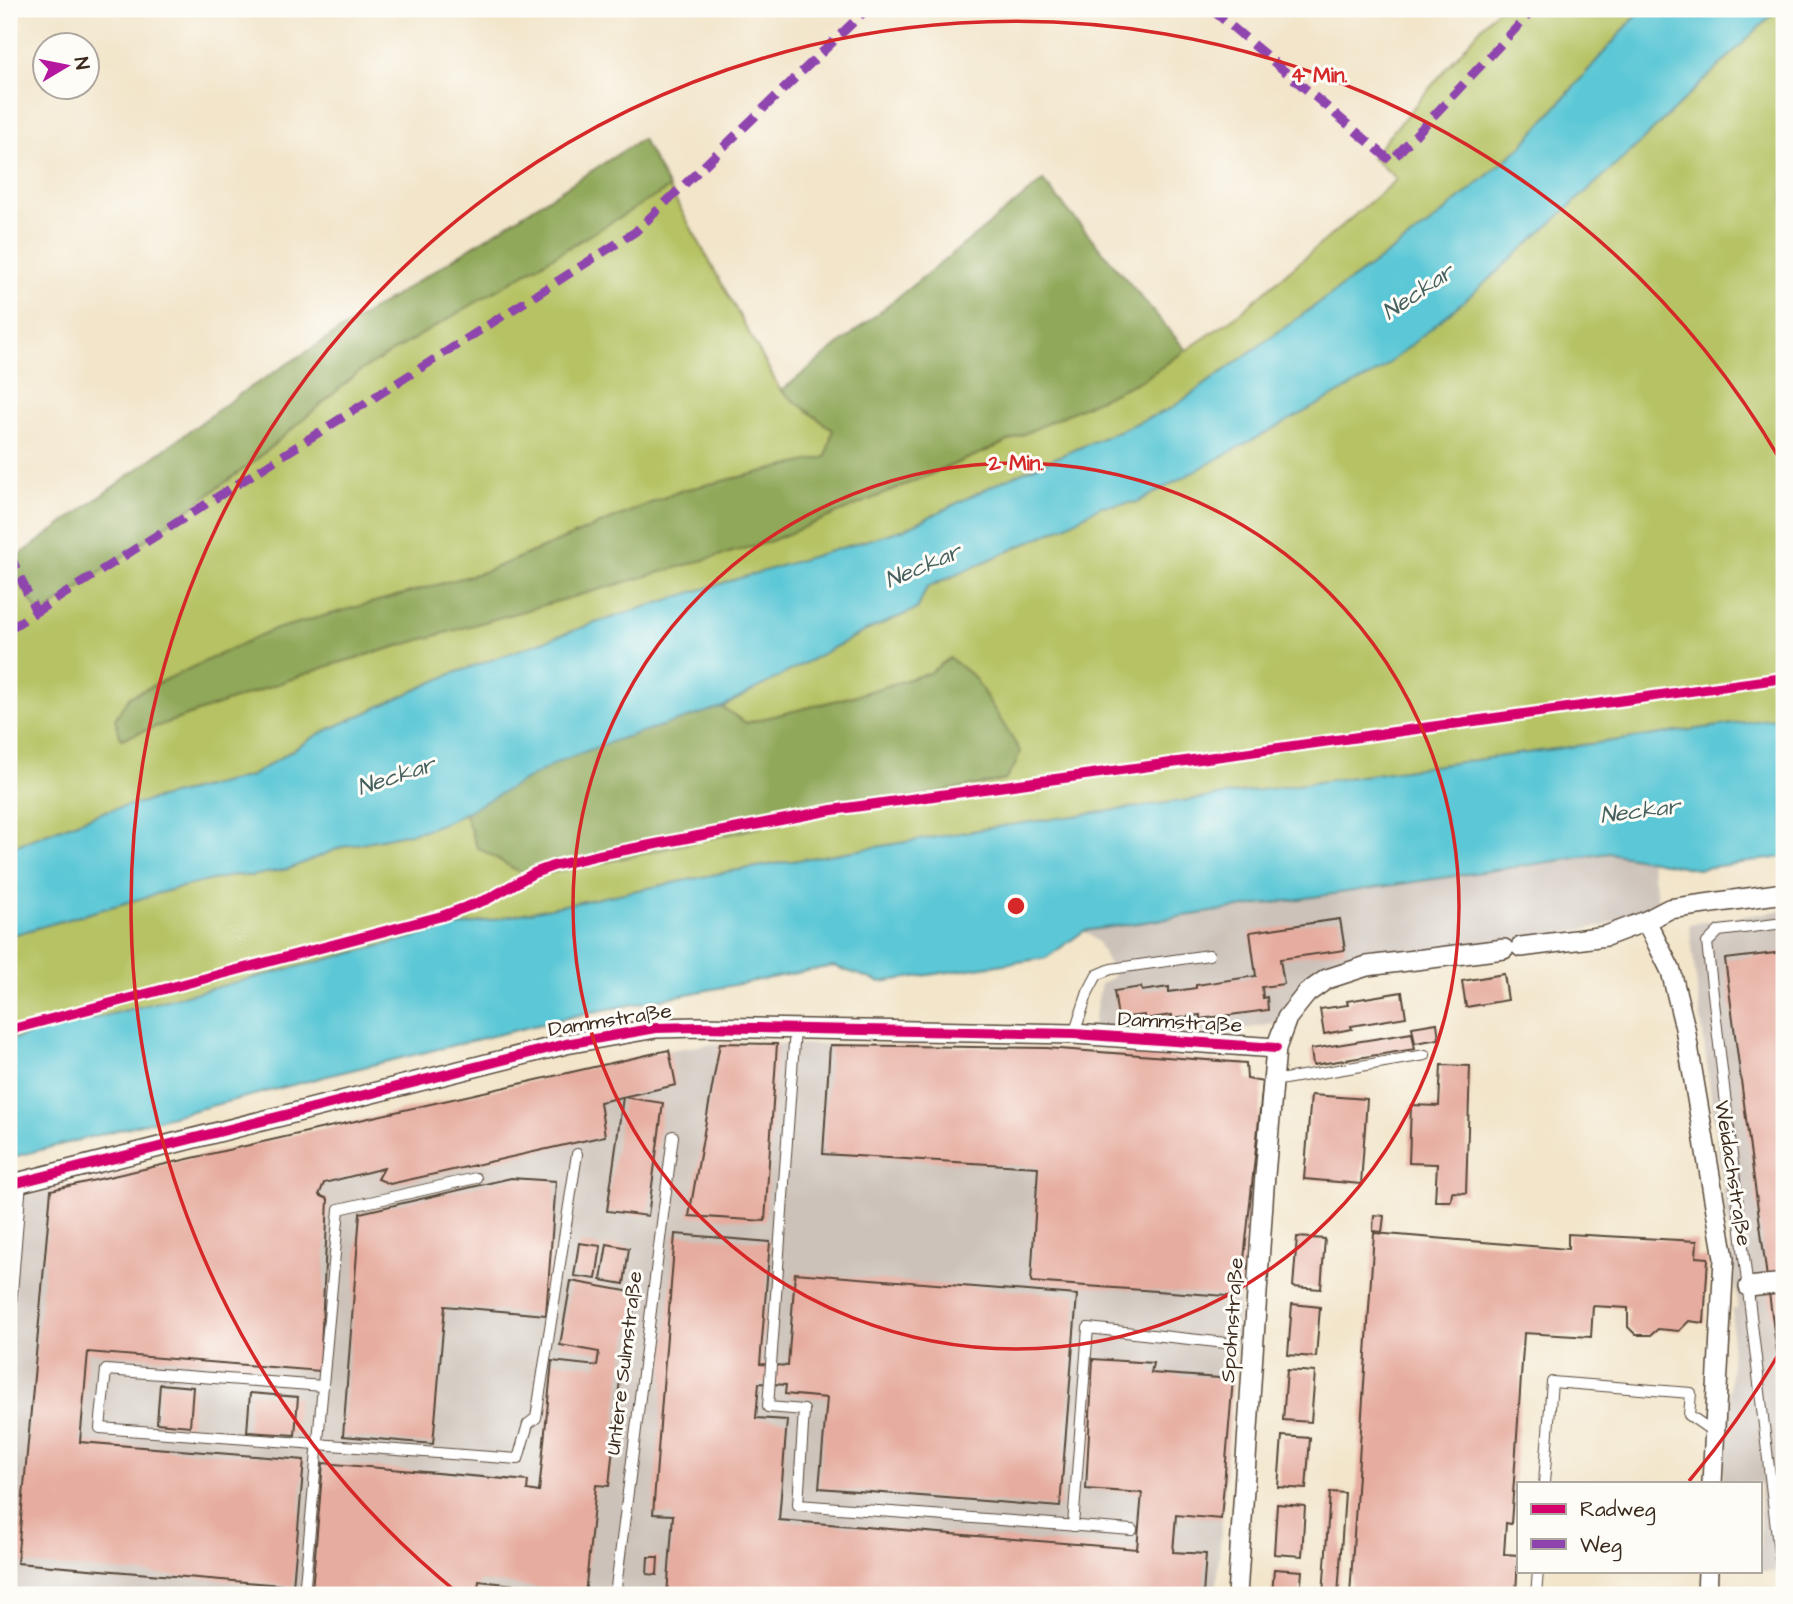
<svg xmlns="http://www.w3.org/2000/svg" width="1793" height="1604" font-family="'Architects Daughter',sans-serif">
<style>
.industrial{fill:#ccc2b9}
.green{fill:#b6c264;stroke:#787641;stroke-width:2}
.forest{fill:#90a85a;stroke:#66693c;stroke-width:2}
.water{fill:#5cc7d6;stroke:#4c787a;stroke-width:2}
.building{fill:#e6ac9f}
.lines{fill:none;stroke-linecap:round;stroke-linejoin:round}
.lane-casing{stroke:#564638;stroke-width:12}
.street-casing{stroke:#564638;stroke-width:22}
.lane{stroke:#fff;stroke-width:10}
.street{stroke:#fff;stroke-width:19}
.quiet{stroke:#8e44ad;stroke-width:9;stroke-dasharray:18 9;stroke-linecap:butt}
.cycleway-casing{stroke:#fdfcf7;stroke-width:15}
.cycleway{stroke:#d6006c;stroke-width:10}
.ring{fill:none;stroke:#d62828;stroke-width:3.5}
.labels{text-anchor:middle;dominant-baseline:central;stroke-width:6;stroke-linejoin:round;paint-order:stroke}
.street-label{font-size:21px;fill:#3b2a1e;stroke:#fdfcf7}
.water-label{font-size:23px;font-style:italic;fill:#47615e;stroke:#fdfcf7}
.centre{fill:#d62828;stroke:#fdfcf7;stroke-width:3.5}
.ring-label{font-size:21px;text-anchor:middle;font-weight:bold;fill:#d62828;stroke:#fdfcf7;stroke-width:6;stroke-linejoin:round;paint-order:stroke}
</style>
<rect width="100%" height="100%" fill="#fdfcf7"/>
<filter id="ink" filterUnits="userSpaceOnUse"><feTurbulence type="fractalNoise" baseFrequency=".0143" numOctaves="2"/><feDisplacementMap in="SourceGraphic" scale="14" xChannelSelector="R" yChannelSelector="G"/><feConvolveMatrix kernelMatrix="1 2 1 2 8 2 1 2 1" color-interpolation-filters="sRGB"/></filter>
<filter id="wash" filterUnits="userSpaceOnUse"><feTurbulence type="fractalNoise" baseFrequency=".00686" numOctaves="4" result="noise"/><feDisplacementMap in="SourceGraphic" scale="28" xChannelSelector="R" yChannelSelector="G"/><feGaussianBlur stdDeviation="1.57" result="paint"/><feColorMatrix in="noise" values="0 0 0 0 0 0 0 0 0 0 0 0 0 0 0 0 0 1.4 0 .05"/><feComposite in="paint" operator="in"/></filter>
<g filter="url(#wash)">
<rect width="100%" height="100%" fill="#f2e5ca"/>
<!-- industrial -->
<g class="industrial">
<path d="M1609,853L1650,861L1658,901L1604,926L1319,973L1297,987L1274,1024L1207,1035L1092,1030L1101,984L1114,976L1098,942L1084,931Z"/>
<path d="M1784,910V1572L1752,1571H1760V1483H1722L1730,1385L1733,1309H1738L1689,924Z"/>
<path d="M720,1043L1046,1048L1246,1063L1247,1079L1263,1082L1240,1297L1216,1595H9V1197L51,1190L669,1050Z"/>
</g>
<!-- green -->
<g class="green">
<path d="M1497,9H1642L1521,147L1431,223L1172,408L1004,480L905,529L690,593L595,623L449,675L319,734L251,776L106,811L9,848V592L21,584L40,615L252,463L360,371L669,188L781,391L833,430L826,457L680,491L487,571L121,739L331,665L771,541L993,448L1144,379L1235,317L1397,179L1371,157Z"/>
<path d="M1778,9H1784V717L996,827L727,872L447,929L9,1040V936L177,888L234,875L251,876L288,869L342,847L424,830L451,820L464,812L477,847L528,877L832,811L1005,780L950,658L929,673L854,696L746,723L722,707L863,632L917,609L927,588L1065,526L1101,506L1138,502L1628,154Z"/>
</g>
<!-- forest -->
<g class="forest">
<path d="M642,139L669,188L360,371L252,463L40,616L9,563L240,394Z"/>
<path d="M1043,181L1186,350L1144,379L993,448L771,541L331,665L121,739L115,719L129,697L269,631L487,571L680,491L826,457L833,430L781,391Z"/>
<path d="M950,658L974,677L1020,751L1014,767L1005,780L832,811L611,861L528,877L477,847L464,812L560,761L616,740L722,707L746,723L854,696L929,673Z"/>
</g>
<!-- water -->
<g class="water">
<path d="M1642,9H1778L1628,154L1478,289L1380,371L1138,502L1101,506L1065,526L927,587L917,609L863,632L722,707L616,740L560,761L451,820L424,830L342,847L288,869L251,876L234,875L177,888L9,936V848L106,811L251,776L319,734L449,675L595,623L690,593L905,529L1004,480L1172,408L1431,223L1521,147Z"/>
<path d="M1784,717V857L1697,869L1609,853L1084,931L1046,958L880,982L833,966L583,1014L335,1074L9,1158V1040L447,929L727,872L996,827Z"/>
</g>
<g id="blocks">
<!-- building -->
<g class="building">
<path d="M1340,919L1345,950L1280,959L1284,984L1262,987L1263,998L1267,997L1268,1010L1200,1019V1015L1172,1019V1015L1145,1019L1144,1015L1118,1018L1114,991L1141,987L1142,991L1169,987V992L1196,988V985L1256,976L1250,932Z"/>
<path d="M1784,952V1399H1783L1725,959Z"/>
<path d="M1504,974L1508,1000L1466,1007L1462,981Z"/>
<path d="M1402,992L1406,1017L1351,1026L1352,1029L1324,1034L1320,1009L1348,1005L1347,1001Z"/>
<path d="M1437,1023L1439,1039L1415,1043L1412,1027Z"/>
<path d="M1412,1033L1415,1049L1313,1065L1311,1049Z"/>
<path d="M720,1043L777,1044L765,1221L689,1216Z"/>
<path d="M830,1045L1046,1048L1246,1063L1247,1079L1263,1082L1240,1297L1031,1282L1038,1167L823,1154Z"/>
<path d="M669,1050L676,1085L600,1102L605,1136L390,1184L378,1179L384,1168L324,1183L319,1195L328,1199L320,1371L88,1352L80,1442L304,1460L293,1586L17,1563L51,1190Z"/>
<path d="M1441,1065L1470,1066L1466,1193L1452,1192L1451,1201H1435L1437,1164L1409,1163L1411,1105L1439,1106Z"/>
<path d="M1311,1095L1367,1099L1361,1184L1304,1179Z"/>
<path d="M623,1097L663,1103L648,1216L607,1211Z"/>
<path d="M511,1178L556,1181L546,1315L445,1306L433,1444L343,1436L360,1213Z"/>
<path d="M1374,1215L1384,1216L1382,1232L1373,1231Z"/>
<path d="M1374,1233L1568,1249V1234L1697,1241L1696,1257L1708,1258L1704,1323L1689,1321L1679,1331L1658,1329L1651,1335H1636L1628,1327V1308L1593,1306L1591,1337L1524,1333L1511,1524L1506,1523L1504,1554L1518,1555L1516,1595H1350Z"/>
<path d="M675,1234L770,1242L760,1364L788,1366L795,1273L1077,1295L1060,1507L819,1488L827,1398L785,1394L786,1385L759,1383L756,1418L787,1420L779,1520L1137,1549L1142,1493L1086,1489L1093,1359L1153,1363L1151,1373L1233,1379L1221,1519L1176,1515L1173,1552L1206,1554L1203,1595H667L673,1515L653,1514Z"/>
<path d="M1297,1237L1325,1239L1321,1289L1293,1287Z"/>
<path d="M579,1243L601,1246L596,1279L574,1276Z"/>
<path d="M607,1244L629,1248L624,1284L601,1280Z"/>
<path d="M571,1281L637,1293L621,1369L609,1486L596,1485L585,1595H542L543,1588L479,1581L477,1595H442L373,1588V1595L312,1590L323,1463L528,1481L527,1490L539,1492L552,1361L597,1366L599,1352L560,1345Z"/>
<path d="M1292,1304L1320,1307L1316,1357L1288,1355Z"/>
<path d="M1287,1370L1315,1372L1311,1422L1283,1420Z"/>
<path d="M160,1384L193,1387L190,1426L157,1423Z"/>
<path d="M250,1393L298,1397L295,1435L247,1432Z"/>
<path d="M1282,1436L1310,1438L1306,1489L1278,1487Z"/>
<path d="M1330,1492L1345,1493L1338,1595H1323Z"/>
<path d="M1277,1504L1305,1506L1302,1556L1274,1554Z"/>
<path d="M648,1557H658L657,1575L647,1574Z"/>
<path d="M1274,1569L1302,1571L1300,1595H1272Z"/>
</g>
</g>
</g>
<g filter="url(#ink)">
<use href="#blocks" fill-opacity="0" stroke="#564638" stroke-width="2"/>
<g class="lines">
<defs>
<g id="lane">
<path d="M795,1029L768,1407L804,1410L798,1505L1132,1530"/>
<path d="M1074,1034L1088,992L1097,975L1111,969L1209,955"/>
<path d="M1273,1081L1425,1055"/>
<path d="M9,1330L21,1182"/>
<path d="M323,1386L106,1370L100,1428L518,1459L528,1424L536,1418L577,1154"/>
<path d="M1544,1483L1552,1382L1691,1393L1689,1415L1715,1433"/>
<path d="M1073,1526L1088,1328L1226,1343"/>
<path d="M304,1595L339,1209L476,1178"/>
<path d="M615,1595L673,1136"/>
<path d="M1536,1595L1538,1571"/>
<path d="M1784,1595L1707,943L1719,931L1784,923"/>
</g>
<g id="street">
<path d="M1646,921L1671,971L1685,1028L1724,1258L1712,1483"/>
<path d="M1521,947L1606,936L1646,921L1669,909L1784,893"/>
<path d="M9,1185L566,1044L656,1028L699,1027L1074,1034L1276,1048"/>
<path d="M1749,1287L1784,1283"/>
<path d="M1237,1595L1264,1187L1276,1048L1287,1018L1307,993L1327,979L1367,966L1504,949"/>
<path d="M1707,1595L1708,1571"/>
</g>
</defs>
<!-- lane casing -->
<use href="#lane" class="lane-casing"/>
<!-- street casing -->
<use href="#street" class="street-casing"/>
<!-- lane -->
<use href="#lane" class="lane"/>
<!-- street -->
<use href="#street" class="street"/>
<!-- quiet -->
<g class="quiet">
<path d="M1211,9L1391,161L1534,9"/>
<path d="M9,553L36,612"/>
<path d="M9,629L635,232L867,9"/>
</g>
<defs>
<g id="cycleway">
<path d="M9,1030L442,916L488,899L534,873L553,866L599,855L832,810L1784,678"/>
<path d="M9,1185L566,1044L656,1028L699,1027L1074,1034L1276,1048"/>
</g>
</defs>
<!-- cycleway casing -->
<use href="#cycleway" class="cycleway-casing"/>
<!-- cycleway -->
<use href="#cycleway" class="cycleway"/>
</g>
</g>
<!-- distance rings -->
<g class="ring">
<circle cx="1016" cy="906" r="443"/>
<path d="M1782 1348A885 885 0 0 1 1689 1481M459 1594A885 885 0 1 1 1782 463"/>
</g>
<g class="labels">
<!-- street labels -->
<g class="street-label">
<text transform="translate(610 1020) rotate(-9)">Dammstraße</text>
<text transform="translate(1180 1022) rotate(3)">Dammstraße</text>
<text transform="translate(1733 1173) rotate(81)">Weidachstraße</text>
<text transform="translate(1232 1320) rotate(-86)">Spohnstraße</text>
<text transform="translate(624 1363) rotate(-83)">Untere Sulmstraße</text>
</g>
<!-- water labels -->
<g class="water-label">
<text transform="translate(1418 292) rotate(-34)">Neckar</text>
<text transform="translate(923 566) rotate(-23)">Neckar</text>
<text transform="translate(396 776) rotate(-18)">Neckar</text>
<text transform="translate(1640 811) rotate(-7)">Neckar</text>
</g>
</g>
<circle cx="1016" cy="906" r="10" class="centre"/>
<g class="ring-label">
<text x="1319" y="82">4 Min.</text>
<text x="1016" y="470">2 Min.</text>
</g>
<!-- margin -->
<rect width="1793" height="1604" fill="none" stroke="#fdfcf7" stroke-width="35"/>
<!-- legend -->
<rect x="1517" y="1482" width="245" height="91" fill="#fdfcf7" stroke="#afa8a0" stroke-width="2"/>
<rect x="1531" y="1504" width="35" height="10" fill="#d6006c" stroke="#afa8a0" stroke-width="2"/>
<text x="1580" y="1516" font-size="21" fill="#3b2a1e">Radweg</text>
<rect x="1531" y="1539" width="35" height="10" fill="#8e44ad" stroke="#afa8a0" stroke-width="2"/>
<text x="1580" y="1552" font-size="21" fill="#3b2a1e">Weg</text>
<!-- north arrow -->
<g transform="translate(66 66) rotate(80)"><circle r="33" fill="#fdfcf7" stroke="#afa8a0" stroke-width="2"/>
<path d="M0-5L12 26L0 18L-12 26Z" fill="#b5179e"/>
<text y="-10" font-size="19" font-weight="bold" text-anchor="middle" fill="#3b2a1e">N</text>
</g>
</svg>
